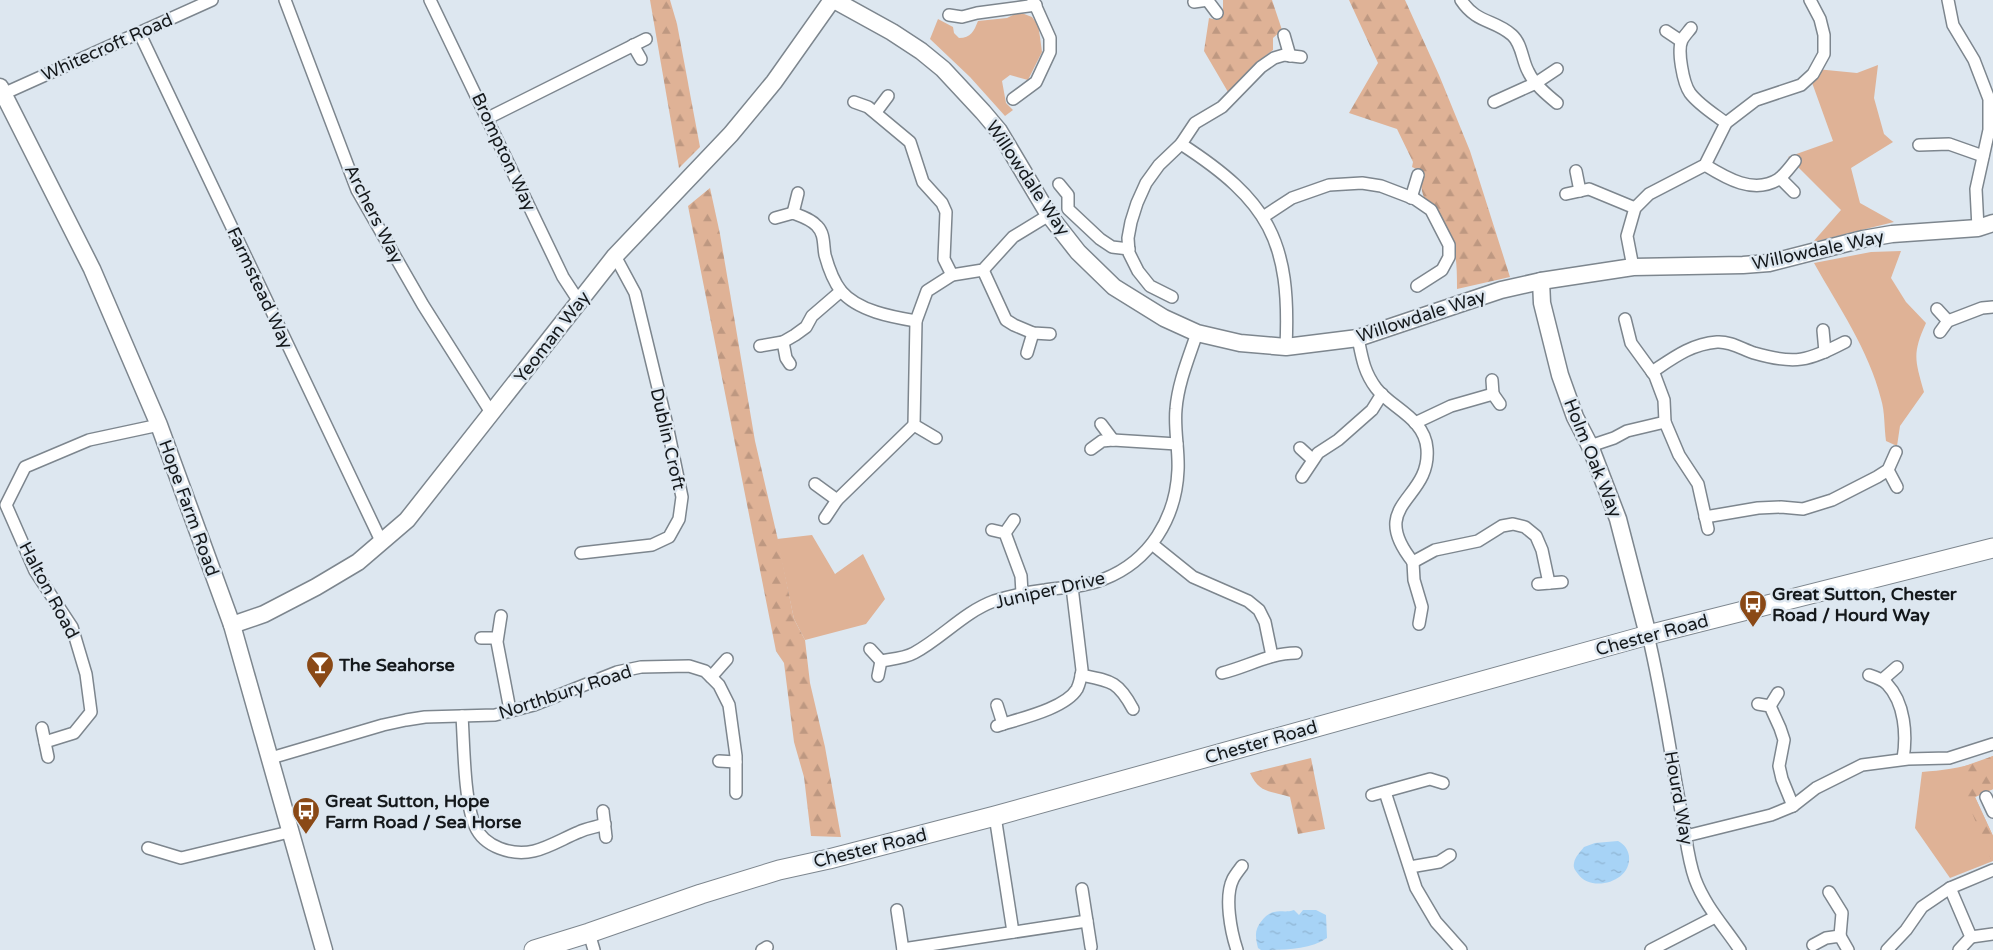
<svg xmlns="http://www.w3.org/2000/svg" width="1993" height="950" font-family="'Varela Round',sans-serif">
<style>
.green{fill:#dfb296}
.forest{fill:url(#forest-firs)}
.water{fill:url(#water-ripples)}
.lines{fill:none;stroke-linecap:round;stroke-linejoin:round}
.street-casing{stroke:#7d868e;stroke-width:14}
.secondary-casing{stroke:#7d868e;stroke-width:19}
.primary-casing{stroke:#7d868e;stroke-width:21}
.street{stroke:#fff;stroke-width:11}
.secondary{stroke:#fff;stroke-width:16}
.primary{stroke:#fff;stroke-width:19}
.labels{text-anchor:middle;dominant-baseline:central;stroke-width:5;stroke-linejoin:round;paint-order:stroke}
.street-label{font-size:18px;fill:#14181b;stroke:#dde7f0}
.poi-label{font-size:18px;font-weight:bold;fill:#14181b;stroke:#dde7f0;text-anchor:start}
</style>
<defs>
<pattern id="forest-firs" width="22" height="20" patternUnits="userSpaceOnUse" patternTransform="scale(1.25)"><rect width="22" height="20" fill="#dfb296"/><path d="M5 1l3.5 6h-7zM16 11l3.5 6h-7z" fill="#be9881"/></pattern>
<pattern id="water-ripples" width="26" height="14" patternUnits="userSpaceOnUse" patternTransform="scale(1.25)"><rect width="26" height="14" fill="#a7d3f6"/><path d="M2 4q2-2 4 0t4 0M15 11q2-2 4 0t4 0" fill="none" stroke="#8fb4d2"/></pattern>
</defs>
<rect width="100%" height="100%" fill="#dde7f0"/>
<!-- green -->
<g class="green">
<path d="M1019,12L1032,17L1038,25L1040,37L1042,52L1028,80L1010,75L1002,81L1006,103L1013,110L1005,116L970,77L930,39L938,19L953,27L954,33L959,38C971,38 974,31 978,21L1007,18Z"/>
<path d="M1878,65L1874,98L1884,134L1893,142L1851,168L1860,203L1894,222L1813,242L1841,210L1788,157L1833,141L1810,77L1816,69L1857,73Z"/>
<path d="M1901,251L1891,278L1906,302L1926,323C1912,354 1915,360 1924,392L1900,426L1897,446L1886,441C1884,427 1885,412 1881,399C1869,350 1838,306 1814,263L1871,252Z"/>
<path d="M812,535L835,574L863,554L885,599L866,624L805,640L794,619L777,539Z"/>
<path d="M1993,756V789L1975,797L1993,836V861L1950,878L1915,828L1922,772C1947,770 1970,767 1993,756Z"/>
</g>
<!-- forest -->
<g class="forest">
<path d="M650,0H670L677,24L700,147L679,168Z"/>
<path d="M1223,0H1272L1282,30L1273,38V50L1255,64L1228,92L1204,51L1209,18L1217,20L1223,15Z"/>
<path d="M1349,0H1405L1439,75L1470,151L1510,277L1457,289C1457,270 1457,250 1449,233C1437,209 1415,202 1423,172L1412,167L1413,162L1397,129L1349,113L1378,63Z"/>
<path d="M710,188L720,234L755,441L778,540L794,619L805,640L810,683L825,747L841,837L811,836L804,777L794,742L784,663L776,651L688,206Z"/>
<path d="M1993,756V789L1975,797L1993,836L1992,862L1966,798L1962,767Z"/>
<path d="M1311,758L1325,829L1298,834L1290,797C1269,790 1260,794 1250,773Z"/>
</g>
<!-- water -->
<g class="water">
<path d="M1618,841C1624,844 1628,849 1629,856C1632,882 1591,893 1578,874C1575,870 1573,868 1574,863C1575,857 1580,852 1584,847L1595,843Z"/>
<path d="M1294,910L1299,915L1303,910H1316L1326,915L1327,938C1310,950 1283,950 1261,950L1258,948C1257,944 1256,940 1256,936C1255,927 1265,914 1274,912C1281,910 1285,913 1294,910Z"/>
</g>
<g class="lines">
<defs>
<g id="street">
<path d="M285,0L357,190L423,305L492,414"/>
<path d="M430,0L563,277L580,303"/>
<path d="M1461,0C1477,24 1494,19 1512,35C1522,44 1522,60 1528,71C1534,84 1546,94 1557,103"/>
<path d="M1948,0L1953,25L1974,60L1989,99V130L1976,189L1978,228"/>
<path d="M1208,1L1217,13"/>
<path d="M1194,2L1208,0"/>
<path d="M949,15L962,17L977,13L1036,5"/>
<path d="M1691,28C1689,31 1684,36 1682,40C1677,50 1683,83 1690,93C1699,105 1714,114 1726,123"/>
<path d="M1666,31L1681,41"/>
<path d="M139,32L382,543"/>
<path d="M1284,35L1290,56"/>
<path d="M633,45L641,59"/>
<path d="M3,94L212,0"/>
<path d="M1013,99L1036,82L1050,52V38L1033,0"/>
<path d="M854,102L868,107L910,142L923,182L942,203L946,212L944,259L952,275"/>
<path d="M1494,102L1536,83L1557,69"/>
<path d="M876,112L888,96"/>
<path d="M488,118L646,39"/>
<path d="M1181,144C1269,201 1291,241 1286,347"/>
<path d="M1919,145L1949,144L1983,156"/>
<path d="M1705,165C1726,178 1754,195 1779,179C1785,174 1790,167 1795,161"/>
<path d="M1576,171L1580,191"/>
<path d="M1780,178L1794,192"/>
<path d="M1059,184L1068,195V209L1100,239L1112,247L1129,249"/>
<path d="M1566,194L1589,189L1635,208"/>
<path d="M1411,198L1418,175"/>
<path d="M793,213L798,193"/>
<path d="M1263,217L1292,198L1329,185L1362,183L1381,186L1415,199L1431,210L1449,245V257L1442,270L1417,286"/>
<path d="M775,218L793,213C801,216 811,219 817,226C825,234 823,245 825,255C828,266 834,282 841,291C858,311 892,317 916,321"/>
<path d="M1633,267L1627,236L1635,208L1649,194L1705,165L1726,123L1756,100L1801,85L1813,74L1824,54V35L1820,19L1810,0"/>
<path d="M983,270L1006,320L1014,325L1033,333L1050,334"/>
<path d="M1172,297L1150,286L1138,271L1129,253L1128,238L1131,222L1137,203L1146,183L1159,165L1181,144L1195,123L1222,107L1261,67L1274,58L1284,55L1301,57"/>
<path d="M1937,309L1948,321"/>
<path d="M1625,319L1631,343L1655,376L1664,400L1665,422L1679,455L1698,484L1708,529"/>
<path d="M1823,330L1825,352"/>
<path d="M1940,332L1948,321L1982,308L1993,307"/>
<path d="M1358,338C1362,358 1364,372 1376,388C1391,408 1425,418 1427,449C1431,501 1366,503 1413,562"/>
<path d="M783,342L786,358L790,364"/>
<path d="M760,346L783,342L795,335L806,327L812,316L841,291"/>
<path d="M1027,353L1033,333"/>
<path d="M1652,372C1673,358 1691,344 1717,342C1730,341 1742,349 1754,353C1795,365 1808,361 1845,342"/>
<path d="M1492,380L1493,394"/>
<path d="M1415,423L1451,406L1493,394L1500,404"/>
<path d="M1101,424L1113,440"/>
<path d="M936,438L914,425L916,321L927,291L952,275L983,270L1013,237L1049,215"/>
<path d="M1590,446L1614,438L1627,431L1665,422"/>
<path d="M1300,448L1312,459"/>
<path d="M1091,449L1102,441L1113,440L1177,444"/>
<path d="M1888,470L1897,487"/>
<path d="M1302,477L1318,453L1338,440L1372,410L1382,394"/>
<path d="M815,484L837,500"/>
<path d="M1705,517L1758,508L1781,507L1803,509L1832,500L1877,477L1888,470L1896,452"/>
<path d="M825,518L837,500L914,425"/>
<path d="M992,530L1005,533L1021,576L1022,593"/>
<path d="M1005,533L1014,520"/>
<path d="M1152,544L1193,577L1248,601L1259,610L1265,622L1272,656"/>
<path d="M581,553L652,545L669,537L679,519L682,497L667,425L635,293L615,256"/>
<path d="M1413,562L1435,550L1478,541L1502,526L1513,524L1525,527L1536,536L1542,550L1549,583"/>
<path d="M1413,562L1414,580L1422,607L1419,624"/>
<path d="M1538,584L1562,582"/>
<path d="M501,616L497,642L510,710"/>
<path d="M1648,635C1662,693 1670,752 1681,811C1686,834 1687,857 1695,879C1705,906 1724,926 1740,950"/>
<path d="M481,638H497"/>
<path d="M870,649L881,661"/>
<path d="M1222,673C1247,667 1270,653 1296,653"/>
<path d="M1081,675C1111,681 1118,681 1133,709"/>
<path d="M1869,675C1875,677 1882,679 1887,684C1905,703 1907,735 1903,759"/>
<path d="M878,676L881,661C892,659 905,658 914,653C942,638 964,612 994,601C1010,596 1028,592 1045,590C1065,587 1085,587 1104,579C1150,561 1176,518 1178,470C1179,450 1174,429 1176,409C1178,383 1189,357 1197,333"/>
<path d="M711,677L727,659"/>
<path d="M1882,680L1897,667"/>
<path d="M1758,704L1770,706L1780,728L1784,740L1779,766L1782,779L1793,806"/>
<path d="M997,705L1003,724"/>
<path d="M1770,706L1778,693"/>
<path d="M462,716C464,745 464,801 475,826C484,847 512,856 534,851C550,847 564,838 579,832C587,828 597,827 605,824"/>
<path d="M997,726C1018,719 1065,709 1077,689C1080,683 1081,677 1082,670L1072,587"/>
<path d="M42,728L48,757"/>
<path d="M45,742L74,733L91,712L86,674L72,627L35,571L6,505L25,467L89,440L159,425"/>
<path d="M271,758L383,725L406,720L425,717L495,715L534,705L617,672L641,667L689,666L705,671L719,685L729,705L736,756V793"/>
<path d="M719,761L736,762"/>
<path d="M1385,792L1416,888L1436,922L1461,950"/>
<path d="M1372,795L1430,779L1443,783"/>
<path d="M1986,797L1993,812"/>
<path d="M603,811L606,837"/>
<path d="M995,816L1013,932"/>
<path d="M1686,836L1771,815L1793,806L1816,788L1862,765L1908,759L1949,758L1993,744"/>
<path d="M148,848L181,858L289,832"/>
<path d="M1410,867L1439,862L1450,855"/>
<path d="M1950,888L1971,937L1959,950"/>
<path d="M1082,889L1091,947"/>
<path d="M1829,892L1842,913L1840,936"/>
<path d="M897,910L903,950"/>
<path d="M589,933L594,950"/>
<path d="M1971,937L1993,934"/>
<path d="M1813,945L1826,938L1840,936L1848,950"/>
<path d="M903,949L1087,921"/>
<path d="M762,950L767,947"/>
<path d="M1237,950C1231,932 1224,897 1233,879C1235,875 1239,870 1242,866"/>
<path d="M1651,950L1715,917"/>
<path d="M1887,950L1906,930L1922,907L1950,888L1993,870"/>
</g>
<g id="secondary">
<path d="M834,0L892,32L921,51L943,69L983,112L999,131L1049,215L1078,252L1114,287L1164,318L1197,333L1240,343L1286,347L1358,338L1501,290L1541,281L1633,267L1743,265L1769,263L1863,239L1892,234L1978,228L1993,223"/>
<path d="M0,87L92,269L159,425L232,625L324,950"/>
<path d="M1541,281L1542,303L1560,375L1575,417L1590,446L1618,519L1648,635"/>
<path d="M232,625L264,614L316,587L358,562L407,520L615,256L731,134L774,82L832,0"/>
</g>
<path id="primary" d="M534,950L589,933L701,894L779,870L829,859L995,816L1648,635L1993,548"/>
</defs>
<!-- street casing -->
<use href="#street" class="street-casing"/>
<!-- secondary casing -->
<use href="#secondary" class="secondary-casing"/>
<!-- primary casing -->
<use href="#primary" class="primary-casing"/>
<!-- street -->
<use href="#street" class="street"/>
<!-- secondary -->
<use href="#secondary" class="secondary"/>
<!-- primary -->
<use href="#primary" class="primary"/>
</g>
<!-- icons -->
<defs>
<symbol id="bus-pin" viewBox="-11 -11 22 30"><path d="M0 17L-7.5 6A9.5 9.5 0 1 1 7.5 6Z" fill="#8a4916" stroke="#dde7f0"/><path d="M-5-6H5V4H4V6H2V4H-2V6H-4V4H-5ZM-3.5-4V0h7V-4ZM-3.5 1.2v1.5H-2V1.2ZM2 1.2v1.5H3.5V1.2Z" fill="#fff"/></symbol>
<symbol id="bar-pin" viewBox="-11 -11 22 30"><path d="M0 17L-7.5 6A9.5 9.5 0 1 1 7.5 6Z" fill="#8a4916" stroke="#dde7f0"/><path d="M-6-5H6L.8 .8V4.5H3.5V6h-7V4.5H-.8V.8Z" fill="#fff"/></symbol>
</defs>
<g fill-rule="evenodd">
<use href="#bus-pin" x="1737" y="588" width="32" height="43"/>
<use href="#bar-pin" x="304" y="649" width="32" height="43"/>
<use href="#bus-pin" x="290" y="795" width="32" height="43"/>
</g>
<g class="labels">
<!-- street labels -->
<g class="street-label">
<text transform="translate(107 47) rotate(-24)">Whitecroft Road</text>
<text transform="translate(504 152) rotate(65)">Brompton Way</text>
<text transform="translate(1028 178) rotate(56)">Willowdale Way</text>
<text transform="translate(374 214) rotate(63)">Archers Way</text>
<text transform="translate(1818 250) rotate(-12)">Willowdale Way</text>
<text transform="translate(260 288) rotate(65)">Farmstead Way</text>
<text transform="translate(1421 316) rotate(-18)">Willowdale Way</text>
<text transform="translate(552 337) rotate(-52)">Yeoman Way</text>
<text transform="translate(668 439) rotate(77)">Dublin Croft</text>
<text transform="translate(1593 458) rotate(68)">Holm Oak Way</text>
<text transform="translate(189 508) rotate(70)">Hope Farm Road</text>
<text transform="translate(49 590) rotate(62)">Halton Road</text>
<text transform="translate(1050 590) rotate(-13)">Juniper Drive</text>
<text transform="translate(1652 635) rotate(-15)">Chester Road</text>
<text transform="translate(565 692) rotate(-18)">Northbury Road</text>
<text transform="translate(1261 742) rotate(-16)">Chester Road</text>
<text transform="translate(1679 798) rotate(80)">Hourd Way</text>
<text transform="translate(870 848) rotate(-14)">Chester Road</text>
</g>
<!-- poi labels -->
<g class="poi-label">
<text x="1772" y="594">Great Sutton, Chester<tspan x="1772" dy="21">Road / Hourd Way</tspan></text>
<text x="339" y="665">The Seahorse</text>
<text x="325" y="801">Great Sutton, Hope<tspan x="325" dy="21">Farm Road / Sea Horse</tspan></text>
</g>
</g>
</svg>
